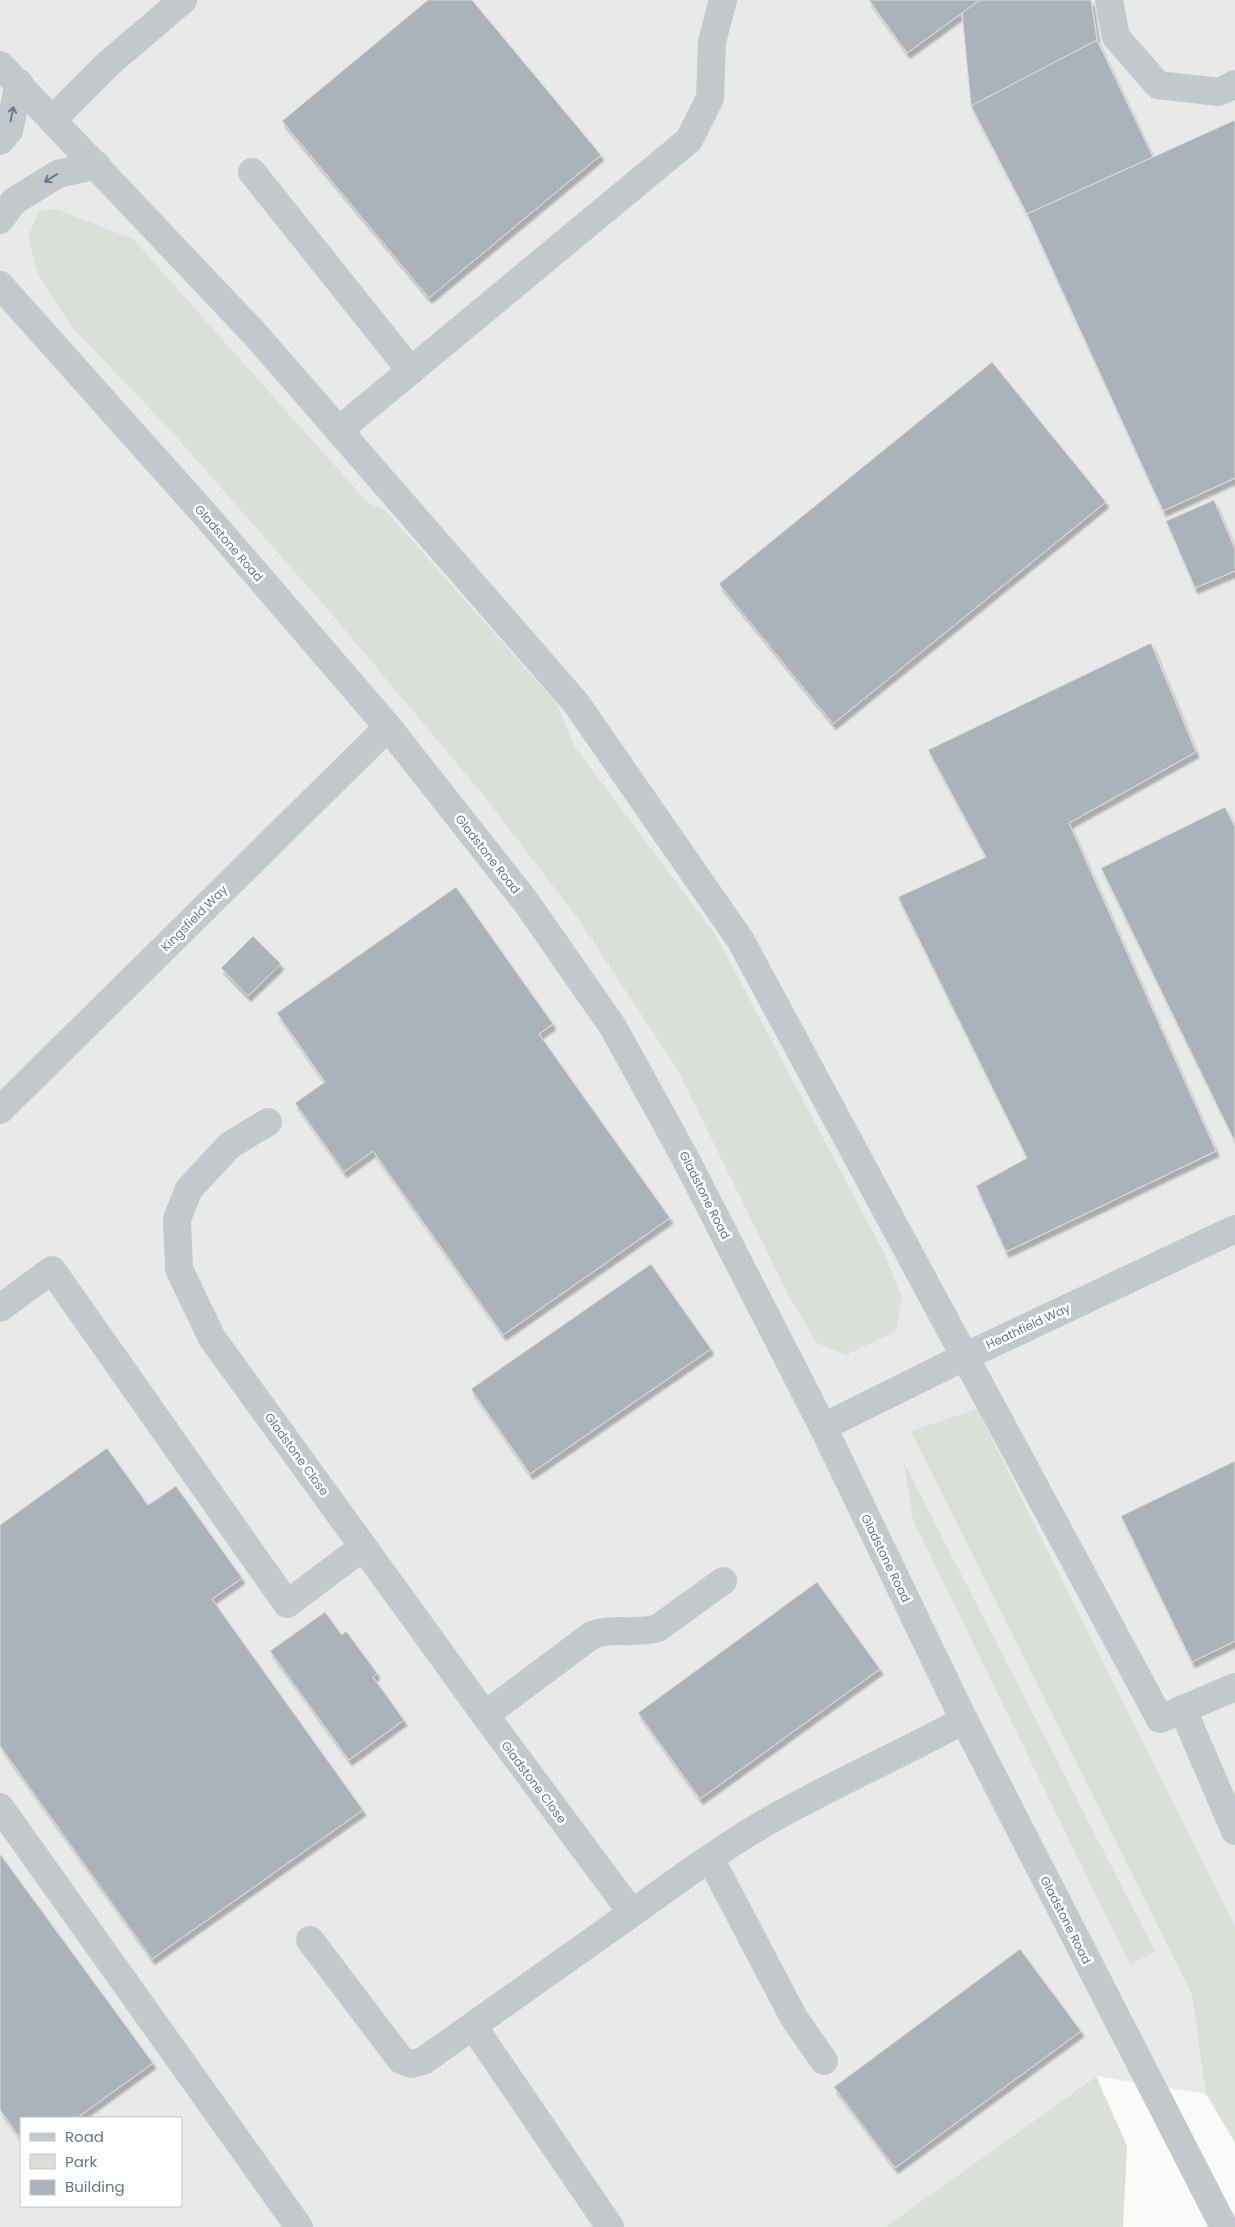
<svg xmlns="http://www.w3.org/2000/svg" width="1235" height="2227" font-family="Poppins,sans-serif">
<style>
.built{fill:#e8e9e9;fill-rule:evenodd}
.green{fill:#dadfd7}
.building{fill:#aab3b9;stroke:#dcdcda;filter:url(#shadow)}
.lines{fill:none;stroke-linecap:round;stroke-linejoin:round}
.minor{stroke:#c3c8cc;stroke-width:28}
.oneway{stroke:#6a7a87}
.labels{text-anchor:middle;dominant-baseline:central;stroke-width:5;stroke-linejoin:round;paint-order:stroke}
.street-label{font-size:12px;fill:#657683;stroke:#fff}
</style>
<defs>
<filter id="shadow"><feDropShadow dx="3" dy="5.5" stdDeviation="1" flood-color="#0004"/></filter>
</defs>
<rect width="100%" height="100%" fill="#fafaf8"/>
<!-- built -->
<path class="built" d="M0,0H1235V2084L1206,2094L1095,2076L885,2227H0ZM21,2118H181V2206H21Z"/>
<!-- green -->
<g class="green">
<path d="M56,209L133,239L368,503L384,509L557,704L574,746L716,936L885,1255L902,1298L896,1331L846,1355L817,1343L789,1296L676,1067L579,920L484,796L330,612L175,435L71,326L38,274L28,237L39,211Z"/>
<path d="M977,1409L1235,1927V2143L1206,2094L1192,1994L911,1431Z"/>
<path d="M904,1463L1155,1951L1130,1965L913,1520Z"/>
<path d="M1096,2076L1127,2146L1123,2227H885Z"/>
</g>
<!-- building -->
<g class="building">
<path d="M428,0H472L601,155L429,298L282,121Z"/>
<path d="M869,0H980L907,53Z"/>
<path d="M980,0H1091L1097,40L971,106L962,13Z"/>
<path d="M1097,40L1153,157L1027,214L971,106Z"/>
<path d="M1235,120V478L1163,511L1027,214Z"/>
<path d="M992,362L1106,502L833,724L719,584Z"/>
<path d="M1214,500L1235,549V571L1195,588L1166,521Z"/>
<path d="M1151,643L1196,752L1069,823L1216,1151L1006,1252L976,1186L1027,1158L898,897L986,857L928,750Z"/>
<path d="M1225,807L1235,827V1142L1101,868Z"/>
<path d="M456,887L553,1024L539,1034L670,1218L503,1335L373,1151L344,1172L295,1103L325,1082L277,1013Z"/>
<path d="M253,936L281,964L248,996L221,968Z"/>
<path d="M651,1264L711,1349L530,1474L471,1389Z"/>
<path d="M107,1448L148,1505L176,1486L242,1578L212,1599L363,1810L152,1959L0,1746V1525Z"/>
<path d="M1235,1461V1641L1192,1662L1121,1516Z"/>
<path d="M817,1582L880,1669L700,1799L638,1713Z"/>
<path d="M325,1612L342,1635L346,1631L377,1673L373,1677L404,1720L349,1760L270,1651Z"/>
<path d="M0,1854L153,2063L77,2118H21V2139L0,2110Z"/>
<path d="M1020,1949L1081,2031L895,2168L834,2087Z"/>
</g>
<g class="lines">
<!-- minor -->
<g class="minor">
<path d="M1109,0L1116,37L1158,85L1219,92L1235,84"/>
<path d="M0,65L254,333L576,703L741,941L1160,1719L1235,1687"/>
<path d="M53,119L109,63L183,0"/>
<path d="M0,141L9,131L19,83"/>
<path d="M252,172L411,371"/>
<path d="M0,220L14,201L58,174L97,165"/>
<path d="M0,285L209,519L388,727L526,902L613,1027L683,1154L823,1427L964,1720L1224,2227"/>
<path d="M339,430L689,140L710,98L712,42L723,0"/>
<path d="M0,1110L388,727"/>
<path d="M268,1122L230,1145L189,1189L177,1219L179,1269L212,1338L485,1715L632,1913C673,1884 714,1853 758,1827C824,1788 896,1757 964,1720"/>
<path d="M0,1308L52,1270L287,1604L363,1547"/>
<path d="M823,1427L964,1357L1235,1229"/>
<path d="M1183,1710L1235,1831"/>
<path d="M485,1715L592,1635C614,1627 636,1635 658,1628L723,1581"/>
<path d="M0,1807L299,2227"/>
<path d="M710,1858L794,2018L824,2061"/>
<path d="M310,1940L401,2060L411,2064L423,2061L632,1913"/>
<path d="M473,2026L610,2227"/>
</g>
</g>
<!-- one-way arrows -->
<defs><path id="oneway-shaft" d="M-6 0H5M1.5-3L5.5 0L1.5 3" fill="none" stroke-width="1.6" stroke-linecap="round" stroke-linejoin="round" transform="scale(1.25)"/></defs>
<g class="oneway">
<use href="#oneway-shaft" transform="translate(12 114) rotate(-78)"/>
<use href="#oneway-shaft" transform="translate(51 178) rotate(148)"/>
</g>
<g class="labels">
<!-- street labels -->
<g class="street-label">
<text transform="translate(229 543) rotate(49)">Gladstone Road</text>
<text transform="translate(488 854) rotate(52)">Gladstone Road</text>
<text transform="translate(194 918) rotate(-45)">Kingsfield Way</text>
<text transform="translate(705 1195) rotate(63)">Gladstone Road</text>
<text transform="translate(1028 1326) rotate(-25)">Heathfield Way</text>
<text transform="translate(297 1454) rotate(54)">Gladstone Close</text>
<text transform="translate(886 1558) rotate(64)">Gladstone Road</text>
<text transform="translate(534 1782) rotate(53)">Gladstone Close</text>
<text transform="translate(1066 1920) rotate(63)">Gladstone Road</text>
</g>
</g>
<!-- legend -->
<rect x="20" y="2117" width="162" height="90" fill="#ffffff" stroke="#c1c8cd"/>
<rect x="30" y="2133" width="25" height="8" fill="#c3c8cc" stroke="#c1c8cd"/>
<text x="65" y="2142" font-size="15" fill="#657683">Road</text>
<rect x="30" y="2154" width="25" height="15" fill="#dadfd7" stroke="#c1c8cd"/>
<text x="65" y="2167" font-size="15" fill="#657683">Park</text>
<rect x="30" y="2180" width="25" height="15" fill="#aab3b9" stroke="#c1c8cd"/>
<text x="65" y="2192" font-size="15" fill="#657683">Building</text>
</svg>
